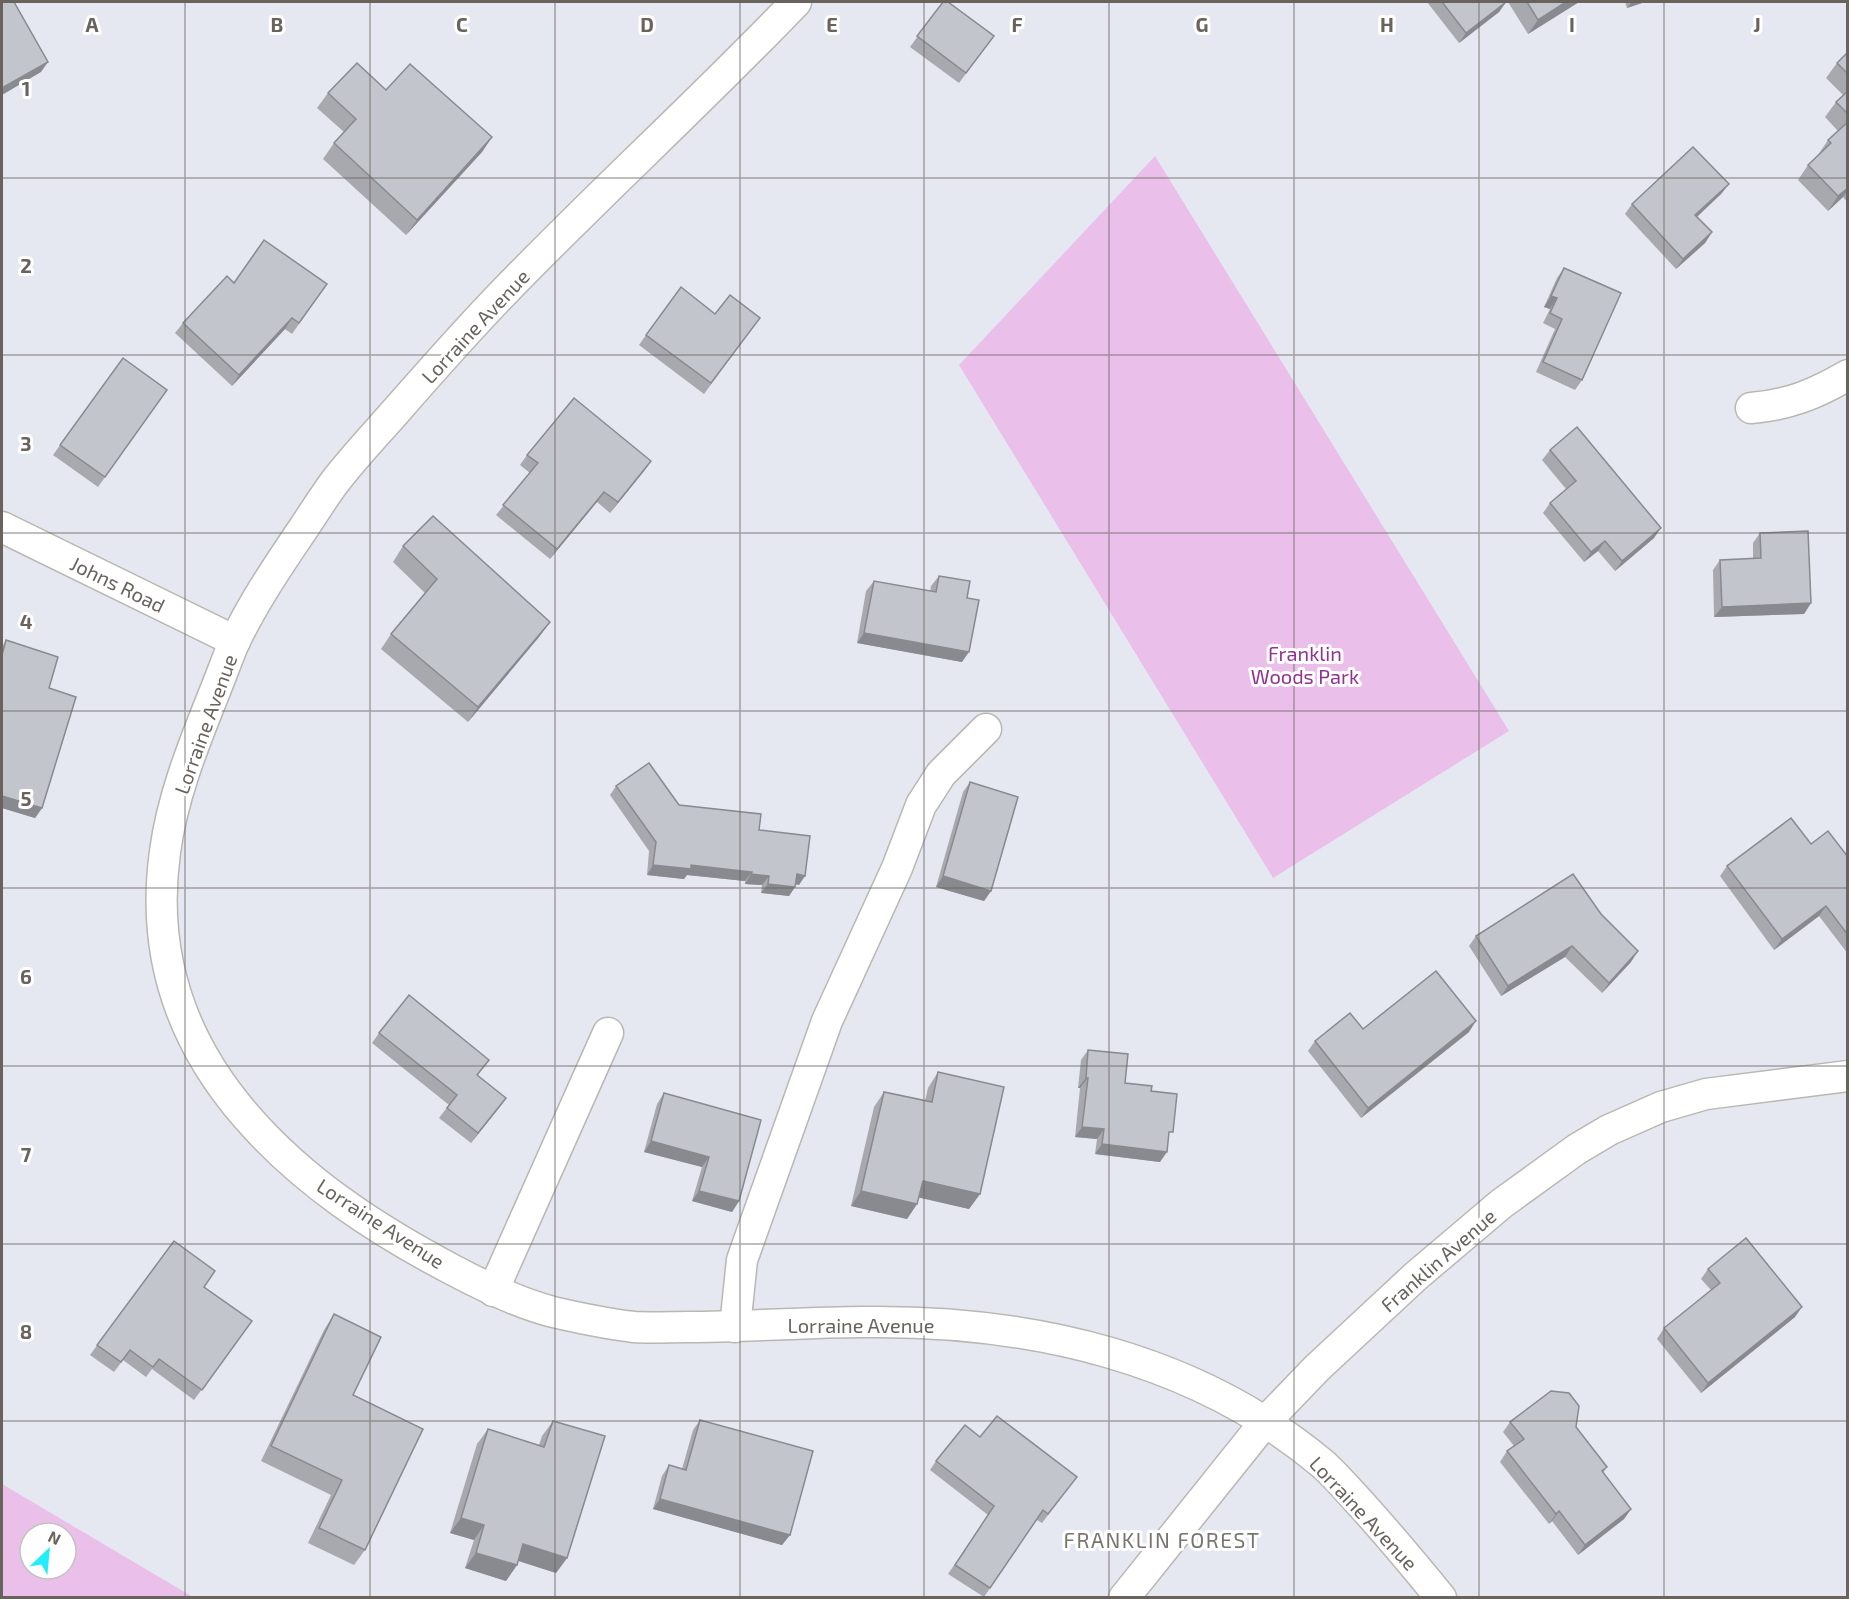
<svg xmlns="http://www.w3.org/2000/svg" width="1849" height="1599" font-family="'Exo 2',sans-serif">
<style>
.green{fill:#eac0eb;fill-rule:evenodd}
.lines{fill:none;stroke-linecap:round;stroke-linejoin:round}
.street-casing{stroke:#bab6b1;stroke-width:33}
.street{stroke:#fff;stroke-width:30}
.wall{fill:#a8a9af}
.shaded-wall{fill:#888a8f}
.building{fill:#c3c5cc;stroke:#888a8f;stroke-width:1.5}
.grid{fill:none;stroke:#68635d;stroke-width:1.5;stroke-opacity:0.55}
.labels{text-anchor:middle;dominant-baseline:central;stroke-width:6;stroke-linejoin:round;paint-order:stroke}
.street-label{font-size:20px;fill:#68635d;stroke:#fff}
.park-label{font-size:20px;fill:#943091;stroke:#fff}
.neighbourhood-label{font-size:21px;letter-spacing:1.5px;fill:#7a746e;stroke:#fff}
.grid-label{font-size:20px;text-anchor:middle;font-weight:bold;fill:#68635d;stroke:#fff;stroke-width:6;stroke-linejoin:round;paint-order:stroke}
</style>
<rect width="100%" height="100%" fill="#e6e8f1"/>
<!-- green -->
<g class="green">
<path d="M1155,156L1509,731L1273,878L959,365Z"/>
<path d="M2,1484L193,1597H2ZM30,1533H66V1569H30Z"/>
</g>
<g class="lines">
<defs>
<g id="street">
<path d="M796,2C702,100 601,192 506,290C468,329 432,370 396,411C375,435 353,458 334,483C323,498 313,514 303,529C278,566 252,604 233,645C226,662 220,679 213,696C193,746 172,798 165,852C151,953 180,1040 246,1116C303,1182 377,1230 453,1270C485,1287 518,1303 553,1312C579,1318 607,1324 634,1327C651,1328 670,1327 688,1327C747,1327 806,1322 865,1322C1029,1320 1196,1357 1324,1465C1337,1477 1349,1491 1361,1504C1389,1535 1415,1566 1441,1598"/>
<path d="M1751,408C1789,405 1815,394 1848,375"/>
<path d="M2,527L235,641"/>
<path d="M493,1291L608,1033"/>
<path d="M735,1327L742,1260L827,1021L897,868L921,805L941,774L986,729"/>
<path d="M1124,1598L1265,1422L1317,1368L1416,1276L1501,1204L1577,1149L1609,1130L1661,1107L1706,1094L1848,1076"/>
</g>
</defs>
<!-- street casing -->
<use href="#street" class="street-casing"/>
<!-- street -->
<use href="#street" class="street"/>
</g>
<!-- wall -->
<g class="wall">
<path d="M943,2L994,36L959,83L910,47Z"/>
<path d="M1427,2H1506L1499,12L1459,43Z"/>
<path d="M1508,2H1579L1528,34Z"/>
<path d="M1625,2H1645L1627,8Z"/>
<path d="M1848,52V203L1843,197L1828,211L1798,180L1808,165L1818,155L1828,140L1838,131L1825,117L1836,102L1843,95L1826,78L1837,63Z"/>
<path d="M386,90L492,137L482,152L406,235L323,159L334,143L344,132L317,108L328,93Z"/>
<path d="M1729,184L1721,194L1697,217L1712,232L1705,243L1676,269L1625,214L1632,204Z"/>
<path d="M1564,268L1582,380L1575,390L1536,372L1555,329L1543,323L1550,309L1544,307L1557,278Z"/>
<path d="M234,283L327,284L292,334L285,329L232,386L175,333L183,323Z"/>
<path d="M715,314L760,318L704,394L639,345L646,335Z"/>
<path d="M123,358L167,390L98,487L53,455Z"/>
<path d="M1550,450L1654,538L1615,571L1598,551L1584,562L1543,513L1550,503L1566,489L1542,460Z"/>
<path d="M527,455L644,471L610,513L597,502L550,559L496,515L530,473L520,465Z"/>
<path d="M1760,533L1811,603L1804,614L1714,617L1713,570L1720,560L1753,559V543Z"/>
<path d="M403,546L550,622L539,637L468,722L381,649L391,634L425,593L393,562Z"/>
<path d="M939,576L967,598L962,662L857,643L866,591L874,581L930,592L931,586Z"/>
<path d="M6,640L49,688L42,808L35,818L2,808V647Z"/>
<path d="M970,782L991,891L984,901L936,887L963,792Z"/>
<path d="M616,786L759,830L799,885L795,884V887L789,896L761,893L762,885L745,884V881L687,875L684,879L647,875L649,851L610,795Z"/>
<path d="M1811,844L1848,857V954L1819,916L1774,950L1720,876L1727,866Z"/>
<path d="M1573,874L1631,962L1602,993L1565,957L1501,996L1469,946L1476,936Z"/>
<path d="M1469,1032L1361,1118L1308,1051L1315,1041Z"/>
<path d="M379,1033L478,1075L506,1098L471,1143L439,1118L449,1105L372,1043Z"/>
<path d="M1088,1050L1125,1083L1151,1091L1168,1138L1160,1162L1095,1154L1097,1139L1075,1137L1080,1088H1078L1081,1060Z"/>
<path d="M938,1072L980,1194L969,1209L919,1197L917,1204L907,1219L851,1206L874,1107L884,1092L925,1101L928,1088Z"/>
<path d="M664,1093L739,1201L732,1212L692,1201L702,1167L644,1152L657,1104Z"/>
<path d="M174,1241L204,1287L252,1321L194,1400L152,1369L146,1377L123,1360L114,1372L90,1355Z"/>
<path d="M1708,1269L1795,1317L1701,1393L1657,1339L1664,1328L1711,1290L1701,1279Z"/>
<path d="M334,1314L353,1395L365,1550L354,1565L308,1543L331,1495L261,1461L324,1330Z"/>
<path d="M700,1420L790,1535L782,1545L653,1509L662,1476L669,1465L682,1469L693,1430Z"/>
<path d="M553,1421L567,1558L556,1573L518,1561L517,1565L506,1581L465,1568L474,1540L450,1533L477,1444L488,1429L539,1445L542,1436Z"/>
<path d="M1510,1422L1576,1427L1607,1467L1603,1473L1631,1509L1624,1519L1578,1555L1552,1521L1549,1524L1500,1462L1507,1451L1514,1446L1503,1432Z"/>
<path d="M980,1437L1077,1477L1042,1523L1037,1520L984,1597L948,1574L988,1515L930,1470L936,1461Z"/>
</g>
<!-- shaded-wall -->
<g class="shaded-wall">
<path d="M1506,2L1499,12L1459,43L1466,33Z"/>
<path d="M1566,2H1579L1528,34L1538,20Z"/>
<path d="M1632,2H1645L1627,8Z"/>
<path d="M48,62L41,72L2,95V88Z"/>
<path d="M492,137L482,152L406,235L417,220Z"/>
<path d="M1729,184L1721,194L1688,225L1695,215Z"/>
<path d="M1848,188V190L1843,197L1828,211L1838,196Z"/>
<path d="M1712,232L1705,243L1676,269L1683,259Z"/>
<path d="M1551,296L1557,298L1550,309L1544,307Z"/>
<path d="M292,318L285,329L232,386L239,375Z"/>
<path d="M651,461L644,471L610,513L618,502Z"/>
<path d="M604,492L597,502L550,559L557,549Z"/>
<path d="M1661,528L1654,538L1615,571L1622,561Z"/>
<path d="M1605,541L1598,551L1584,562L1591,552Z"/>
<path d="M1811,603L1804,614L1714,617L1722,607Z"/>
<path d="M550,622L539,637L468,722L478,707Z"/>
<path d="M864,633L969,652L962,662L857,643Z"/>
<path d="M2,796L42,808L35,818L2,808Z"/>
<path d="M653,865H691L752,872L745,881L687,875L684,879L647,875Z"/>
<path d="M751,874L769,876L762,885L745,884Z"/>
<path d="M797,874L805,876L799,885L790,883Z"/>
<path d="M943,876L991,891L984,901L936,887Z"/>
<path d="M768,884L795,887L789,896L761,893Z"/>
<path d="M1826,906L1819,916L1774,950L1782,939Z"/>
<path d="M1572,946L1565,957L1501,996L1508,986Z"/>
<path d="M1638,951L1631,962L1602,993L1609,983Z"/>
<path d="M1476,1021L1469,1032L1361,1118L1368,1108Z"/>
<path d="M1086,1078H1088L1080,1088H1078Z"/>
<path d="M506,1098L499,1108L471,1143L478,1133Z"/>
<path d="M1082,1127L1104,1129L1097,1139L1075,1137Z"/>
<path d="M651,1141L709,1157L702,1167L644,1152Z"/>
<path d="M1102,1144L1167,1152L1160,1162L1095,1154Z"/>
<path d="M923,1181L980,1194L969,1209L912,1196Z"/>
<path d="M699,1191L739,1201L732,1212L692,1201Z"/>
<path d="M861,1191L917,1204L907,1219L851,1206Z"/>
<path d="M1802,1307L1795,1317L1701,1393L1708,1383Z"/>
<path d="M660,1499L790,1535L782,1545L653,1509Z"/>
<path d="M1631,1509L1624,1519L1578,1555L1585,1545Z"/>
<path d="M1559,1511L1552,1521L1549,1524L1556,1514Z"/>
<path d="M461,1518L484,1525L474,1540L450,1533Z"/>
<path d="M523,1544L567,1558L556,1573L513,1559Z"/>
<path d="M476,1553L517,1565L506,1581L465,1568Z"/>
</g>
<!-- building -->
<g class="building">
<path d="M2,2H14L48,62L2,88Z"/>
<path d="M943,2H948L994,36L966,73L917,36Z"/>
<path d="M1442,2H1506L1466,33Z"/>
<path d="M1527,2H1566L1538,20Z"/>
<path d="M1848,52V74L1837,63Z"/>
<path d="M357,63L386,90L410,64L492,137L417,220L334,143L356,119L328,93Z"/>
<path d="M1848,91V114L1836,102Z"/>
<path d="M1848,122V188L1838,196L1808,165L1831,143L1828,140Z"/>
<path d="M1693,147L1729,184L1695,215L1712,232L1683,259L1632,204Z"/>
<path d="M264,240L327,284L299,323L292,318L239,375L183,323L227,276L234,283Z"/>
<path d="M1564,268L1621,293L1582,380L1543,362L1562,319L1550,313L1557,298L1551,296Z"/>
<path d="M681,287L715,314L730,295L760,318L711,383L646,335Z"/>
<path d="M123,358L167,390L105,477L60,445Z"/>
<path d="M574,398L651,461L618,502L604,492L557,549L503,505L538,463L527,455Z"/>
<path d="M1577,427L1661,528L1622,561L1605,541L1591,552L1550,503L1576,481L1550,450Z"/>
<path d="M433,516L550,622L478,707L391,634L437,579L403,546Z"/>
<path d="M1808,531L1811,603L1722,607L1720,560L1761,558L1760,533Z"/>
<path d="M939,576L970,581L967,598L979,600L969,652L864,633L874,581L936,592Z"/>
<path d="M6,640L58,657L49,688L76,697L42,808L2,796V655Z"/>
<path d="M649,763L679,805L761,814L759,830L810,836L805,876L797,874L795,887L768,884L769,876L751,874L752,872L691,865V869L653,865L656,842L616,786Z"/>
<path d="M970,782L1018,797L991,891L943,876Z"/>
<path d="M1791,818L1811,844L1828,831L1848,857V935L1826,906L1782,939L1727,866Z"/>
<path d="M1573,874L1601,914L1638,951L1609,983L1572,946L1508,986L1476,936Z"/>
<path d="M1436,971L1476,1021L1368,1108L1315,1041L1350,1013L1363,1029Z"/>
<path d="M409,995L489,1060L477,1075L506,1098L478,1133L447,1108L457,1095L379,1033Z"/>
<path d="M1088,1050L1128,1054L1125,1083L1152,1086L1151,1091L1177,1094L1173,1132H1169L1167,1152L1102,1144L1104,1129L1082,1127L1088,1078H1086Z"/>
<path d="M938,1072L1004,1087L980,1194L923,1181L917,1204L861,1191L884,1092L932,1102Z"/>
<path d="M664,1093L761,1120L739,1201L699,1191L709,1157L651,1141Z"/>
<path d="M1746,1238L1802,1307L1708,1383L1664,1328L1720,1283L1708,1269Z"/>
<path d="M174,1241L215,1271L204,1287L252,1321L202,1390L159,1359L153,1367L130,1350L121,1362L97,1345Z"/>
<path d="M334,1314L381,1337L353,1395L423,1429L365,1550L319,1528L342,1480L271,1446Z"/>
<path d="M1551,1391L1569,1393L1579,1406L1576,1427L1607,1467L1602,1471L1631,1509L1585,1545L1559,1511L1556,1514L1507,1451L1524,1439L1510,1422Z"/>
<path d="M997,1416L1077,1477L1048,1514L1043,1510L990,1588L955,1565L994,1506L936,1461L965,1425L980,1437Z"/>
<path d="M700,1420L813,1451L790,1535L660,1499L669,1465L686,1470Z"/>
<path d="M553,1421L605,1436L567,1558L523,1544L517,1565L476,1553L484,1525L461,1518L488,1429L544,1447Z"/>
</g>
<!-- grid -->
<path class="grid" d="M185,2V1598M370,2V1598M555,2V1598M740,2V1598M924,2V1598M1109,2V1598M1294,2V1598M1479,2V1598M1664,2V1598M2,178H1848M2,355H1848M2,533H1848M2,711H1848M2,888H1848M2,1066H1848M2,1244H1848M2,1421H1848"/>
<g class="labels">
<!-- street labels -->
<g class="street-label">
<text transform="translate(475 326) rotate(-47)">Lorraine Avenue</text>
<text transform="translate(118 584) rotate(26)">Johns Road</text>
<text transform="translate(205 724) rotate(-70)">Lorraine Avenue</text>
<text transform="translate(381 1223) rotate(33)">Lorraine Avenue</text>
<text transform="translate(1438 1260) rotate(-41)">Franklin Avenue</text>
<text x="861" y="1325">Lorraine Avenue</text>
<text transform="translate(1364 1513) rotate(47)">Lorraine Avenue</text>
</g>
<!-- park labels -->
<g class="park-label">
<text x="1305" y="653">Franklin<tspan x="1305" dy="23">Woods Park</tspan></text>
</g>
<!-- neighbourhood labels -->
<g class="neighbourhood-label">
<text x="1162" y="1539">FRANKLIN FOREST</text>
</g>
</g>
<g class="grid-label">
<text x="92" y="32">A</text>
<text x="277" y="32">B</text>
<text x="462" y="32">C</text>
<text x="647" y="32">D</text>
<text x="832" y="32">E</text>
<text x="1017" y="32">F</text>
<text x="1202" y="32">G</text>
<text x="1387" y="32">H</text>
<text x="1572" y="32">I</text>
<text x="1757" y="32">J</text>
<text x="26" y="96">1</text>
<text x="26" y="273">2</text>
<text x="26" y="451">3</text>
<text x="26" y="629">4</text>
<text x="26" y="806">5</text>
<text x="26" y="984">6</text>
<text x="26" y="1162">7</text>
<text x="26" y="1339">8</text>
</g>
<!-- border -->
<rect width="1849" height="1599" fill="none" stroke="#68635d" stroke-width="6"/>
<!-- north arrow -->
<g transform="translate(48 1551) rotate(26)"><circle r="28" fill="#ffffff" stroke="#c3c1be" stroke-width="1.5"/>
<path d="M0-4.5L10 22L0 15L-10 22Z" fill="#22edfa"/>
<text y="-9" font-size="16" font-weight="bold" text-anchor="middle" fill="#68635d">N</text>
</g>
</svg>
